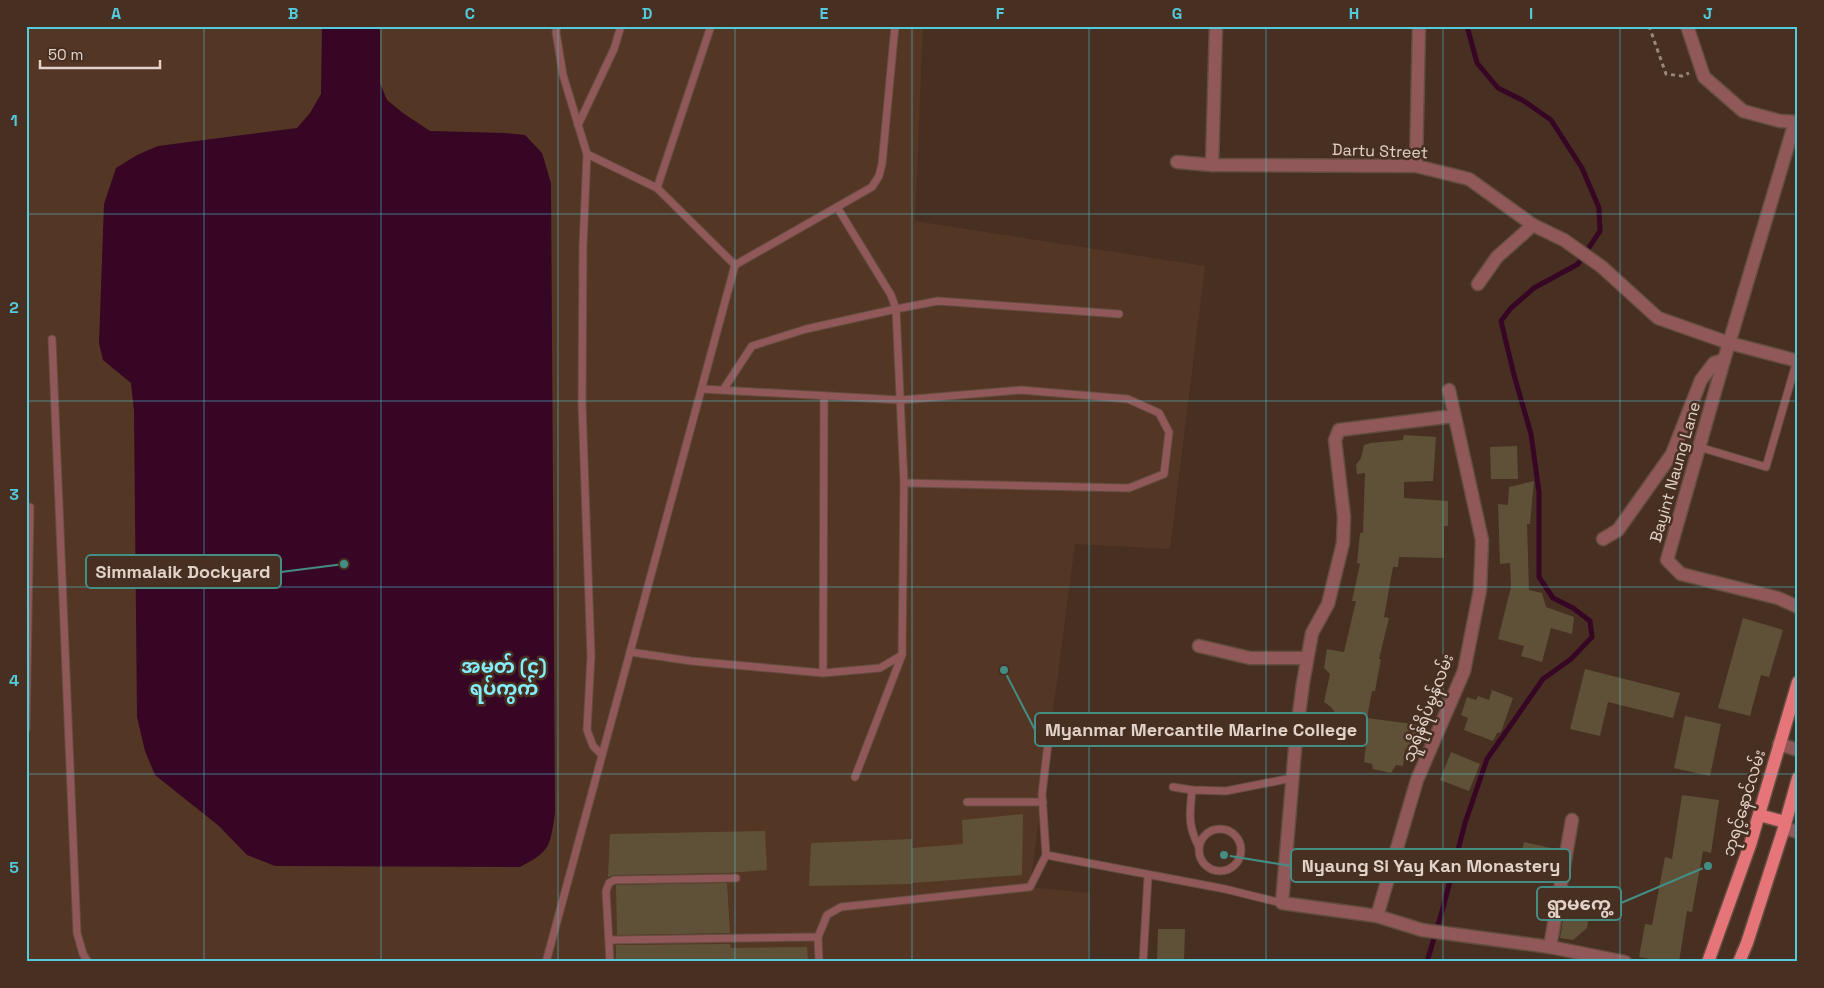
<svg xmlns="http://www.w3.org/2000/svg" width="1824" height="988" font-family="'Space Grotesk','Noto Sans Myanmar',sans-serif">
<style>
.built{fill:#543625}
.water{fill:#370625}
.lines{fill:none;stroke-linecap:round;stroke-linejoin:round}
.stream{stroke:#370625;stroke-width:5}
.building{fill:#5f5138}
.service-casing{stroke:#634d3f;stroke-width:9}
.minor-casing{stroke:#634d3f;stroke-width:15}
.primary-casing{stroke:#634d3f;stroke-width:15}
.path{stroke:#9b877c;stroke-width:3;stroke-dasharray:4 4;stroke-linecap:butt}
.service{stroke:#905859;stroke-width:7}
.minor{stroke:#905859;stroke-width:12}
.primary{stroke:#e6757a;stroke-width:12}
.grid{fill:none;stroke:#53cbdb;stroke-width:1;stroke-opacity:0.55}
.labels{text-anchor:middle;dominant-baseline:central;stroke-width:5;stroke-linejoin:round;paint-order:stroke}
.street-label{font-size:16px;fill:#e2d3ca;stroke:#472f21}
.quarter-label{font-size:19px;font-weight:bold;fill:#83edfc;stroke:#472f21}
.leader{fill:none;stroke:#448d85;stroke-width:2}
.callout-dot{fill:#448d85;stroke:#472f21;stroke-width:2}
.callout{fill:#472f21;stroke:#448d85;stroke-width:2}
.callout-label{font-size:18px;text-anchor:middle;font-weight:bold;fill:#e2d3ca}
.neatline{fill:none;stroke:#53cbdb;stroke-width:2}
.grid-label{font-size:16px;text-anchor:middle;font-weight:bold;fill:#53cbdb}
</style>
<rect width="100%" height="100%" fill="#472f21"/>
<!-- built -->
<path class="built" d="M26,26H923L915,221L1205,266L1170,549L1075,544L1030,887L1090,893L1088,962H26Z"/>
<!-- water -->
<path class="water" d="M322,26H380V83L387,100L403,113L430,131L506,133L525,135L542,153L551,183L555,813C550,846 551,851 520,867L275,866L247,855L219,826L155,775L145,751L137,717L134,411L131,383L103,360L99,343L104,204L116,168L137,155L158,146L297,128L310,113L321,94Z"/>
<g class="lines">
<!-- stream -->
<path class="stream" d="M1427,962L1443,908L1465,823L1487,759L1543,679L1571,659L1592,637L1590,621L1573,608L1553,598L1539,577V492L1531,434L1514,375L1501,321L1511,308L1534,288L1578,264L1600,231L1599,208L1582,168L1551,120L1524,101L1498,88L1477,63L1467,26"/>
</g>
<!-- building -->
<g class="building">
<path d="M1404,435L1436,437L1433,481L1404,482V498L1448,501V526H1444V558L1399,557L1398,567H1393L1384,617L1389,618L1379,659H1381L1375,691H1372L1367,718L1420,725L1416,751L1405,749L1403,766L1396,765L1391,773L1373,769L1372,764L1364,762L1367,736L1336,731L1338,717L1331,707L1324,702L1330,674L1324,668L1327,649L1344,652L1356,601H1352L1360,564L1357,563L1360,533H1363L1365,473L1357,474L1356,465L1361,458L1364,445L1371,443L1403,440Z"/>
<path d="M1517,446L1518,479H1491L1490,447Z"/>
<path d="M1534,481L1530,524H1527L1529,590L1542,593L1546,607L1574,617L1572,634L1551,628L1542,662L1521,656L1524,646L1498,639L1511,587L1510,563L1500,564L1498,504L1508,505L1509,487Z"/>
<path d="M1743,618L1783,630L1769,677L1761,675L1750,716L1718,708Z"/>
<path d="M1585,669L1680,693L1673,718L1608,702L1600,736L1570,729Z"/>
<path d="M1492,690L1513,698L1501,732L1497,733L1493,741L1464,730L1468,718L1461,715L1467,697L1476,700L1478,696L1489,700Z"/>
<path d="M1685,716L1721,724L1710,776L1674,768Z"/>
<path d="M1451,752L1480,764L1469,791L1440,780Z"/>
<path d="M1682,795L1719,800L1711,853L1703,851L1692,912L1687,911L1679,962H1665L1639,957L1645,924L1652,925L1665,857L1672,859Z"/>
<path d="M1023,814L1022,875L912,883V884L809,886L811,843L912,839V848L963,844L962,820Z"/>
<path d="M765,831L767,870L727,873L614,875L608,877L610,834Z"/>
<path d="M1524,842L1555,849L1546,882L1502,873L1507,855L1521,857Z"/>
<path d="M727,883L730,933L617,935L616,885Z"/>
<path d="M1568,891L1592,896L1587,928L1573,940L1560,938Z"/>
<path d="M1158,929H1185L1184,962H1157Z"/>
<path d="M730,944L731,948L807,947L808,962H616V945Z"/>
</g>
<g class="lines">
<defs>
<g id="service">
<path d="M557,26L556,32L563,75L587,154L583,246L582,404L591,656L587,730L593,746L602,755"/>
<path d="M578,125L614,49L621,26"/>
<path d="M587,154L657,188L735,265"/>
<path d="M657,188L711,26"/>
<path d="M837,207L891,295L896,309L904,483L902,655L855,777"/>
<path d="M52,339L77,933L83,954L88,962"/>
<path d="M702,389L901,400L1021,390L1128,399L1159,413L1169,432L1164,474L1129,488L904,483"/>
<path d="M723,390L752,346L806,329L896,309L938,301L1119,314"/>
<path d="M1699,447L1766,467L1797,360"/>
<path d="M26,507H30L26,729"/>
<path d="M630,652L691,661L823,673L880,668L902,655"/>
<path d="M823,673L824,396"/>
<path d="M1173,787L1192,790L1226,791L1292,778"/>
<path d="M1192,790C1190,814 1187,824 1199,847"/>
<path d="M967,802H1043"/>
<circle cx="1220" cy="850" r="21"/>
<path d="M1046,855L1225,889L1282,903"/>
<path d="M610,940L818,937"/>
<path d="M546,962L735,265L872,187L879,176L882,164L895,26"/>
<path d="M610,962L606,891L609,883L614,880L736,878"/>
<path d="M819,962L818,937L827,915L841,907L1030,887L1046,855L1042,794L1050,727"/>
<path d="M1143,962L1148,876"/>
</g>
<g id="minor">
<path d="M1687,26L1704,77L1743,111L1780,121L1798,122"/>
<path d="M1795,122L1724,360L1667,560L1681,574L1778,598L1798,607"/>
<path d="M1177,162L1212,165L1416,166L1469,179L1533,225L1564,240L1602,267L1658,318L1729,343L1798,361"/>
<path d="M1212,165L1216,26"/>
<path d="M1416,166L1419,26"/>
<path d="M1478,284L1497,257L1533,225"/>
<path d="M1454,416L1339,430L1335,440L1344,517L1343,543L1328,604L1312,633L1303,683L1296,737L1282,903L1377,916L1422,930L1550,947L1625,962"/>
<path d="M1603,539L1618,530L1672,454L1701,380L1714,363L1724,360"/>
<path d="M1199,646L1250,658H1307"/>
<path d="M1779,744L1798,750"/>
<path d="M1784,828L1798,832"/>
<path d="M1377,916L1417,780L1464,671L1480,590L1482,540L1449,390"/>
<path d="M1550,947L1572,820"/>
</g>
<g id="primary">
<path d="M1759,815L1785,822"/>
<path d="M1708,962L1750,845L1798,682"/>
<path d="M1739,962L1747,943L1784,828L1798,778"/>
</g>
</defs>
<!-- service casing -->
<use href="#service" class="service-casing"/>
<!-- minor casing -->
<use href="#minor" class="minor-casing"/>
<!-- primary casing -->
<use href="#primary" class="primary-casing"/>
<!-- path -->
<path class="path" d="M1649,26L1666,74L1682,76L1689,73"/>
<!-- service -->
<use href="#service" class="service"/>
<!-- minor -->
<use href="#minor" class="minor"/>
<!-- primary -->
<use href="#primary" class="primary"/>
</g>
<!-- grid -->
<path class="grid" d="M204,26V962M381,26V962M558,26V962M735,26V962M912,26V962M1089,26V962M1266,26V962M1443,26V962M1620,26V962M26,214H1798M26,401H1798M26,587H1798M26,774H1798"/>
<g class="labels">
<!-- street labels -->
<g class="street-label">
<text transform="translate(1380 151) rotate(2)">Dartu Street</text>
<text transform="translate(1675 472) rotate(-74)">Bayint Naung Lane</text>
<text transform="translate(1428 708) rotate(-69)">သူရိန်ရိပ်မွန်လမ်း</text>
<text transform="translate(1744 803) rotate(-73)">ဘုရင့်နောင်လမ်း</text>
</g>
<!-- quarter labels -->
<g class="quarter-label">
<text x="504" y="666">အမှတ် (၄)<tspan x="504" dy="22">ရပ်ကွက်</tspan></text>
</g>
</g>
<!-- callouts -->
<path class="leader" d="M344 564L281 572M1004 670L1035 730M1224 855L1291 866M1708 866L1621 903"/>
<g class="callout-dot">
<circle cx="344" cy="564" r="5"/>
<circle cx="1004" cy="670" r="5"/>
<circle cx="1224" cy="855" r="5"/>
<circle cx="1708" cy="866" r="5"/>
</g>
<g class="callout">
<rect x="86" y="555" width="195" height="33" rx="5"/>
<rect x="1035" y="713" width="332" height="33" rx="5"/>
<rect x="1291" y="849" width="279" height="33" rx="5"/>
<rect x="1537" y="887" width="84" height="33" rx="5"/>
</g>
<g class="callout-label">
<text x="183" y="578">Simmalaik Dockyard</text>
<text x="1201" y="736">Myanmar Mercantile Marine College</text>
<text x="1431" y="872">Nyaung Si Yay Kan Monastery</text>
<text x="1579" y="910">ရွာမကွေ့</text>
</g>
<!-- border -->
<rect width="1824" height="988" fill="none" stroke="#472f21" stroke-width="55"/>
<!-- scale -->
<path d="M40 60v8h120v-8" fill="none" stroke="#e2d3ca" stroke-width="2.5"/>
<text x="48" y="60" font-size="15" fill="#e2d3ca" stroke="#472f21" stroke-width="4" paint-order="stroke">50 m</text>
<rect x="28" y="28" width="1768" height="932" class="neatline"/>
<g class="grid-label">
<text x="116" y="19">A</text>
<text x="293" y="19">B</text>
<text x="470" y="19">C</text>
<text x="647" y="19">D</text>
<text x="824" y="19">E</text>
<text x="1000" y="19">F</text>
<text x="1177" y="19">G</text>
<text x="1354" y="19">H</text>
<text x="1531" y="19">I</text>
<text x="1708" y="19">J</text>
<text x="14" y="126">1</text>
<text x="14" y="313">2</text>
<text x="14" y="500">3</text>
<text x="14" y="686">4</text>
<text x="14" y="873">5</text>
</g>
</svg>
